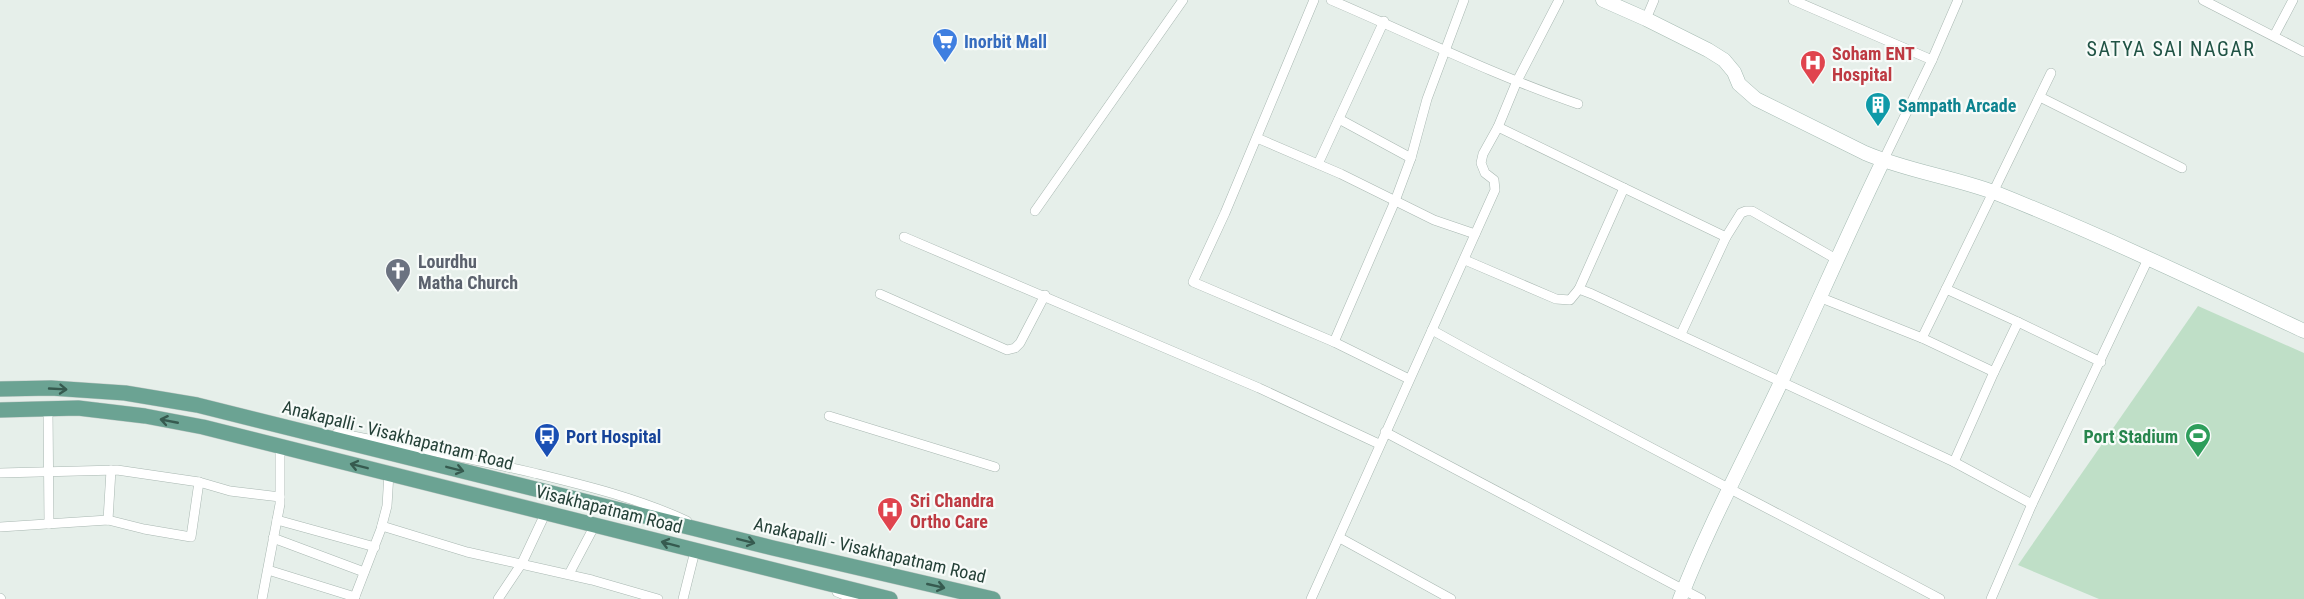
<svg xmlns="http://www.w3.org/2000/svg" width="2304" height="599" font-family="'Roboto Condensed',sans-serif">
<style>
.park{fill:#bfdfc7}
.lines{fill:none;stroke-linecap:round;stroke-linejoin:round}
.minor-casing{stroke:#a8b7b1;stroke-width:10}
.secondary-casing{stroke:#a4bab2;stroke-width:15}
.primary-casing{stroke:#c2cac7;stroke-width:16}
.minor{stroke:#fff;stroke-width:9}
.secondary{stroke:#fff;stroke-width:14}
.primary{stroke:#6ba393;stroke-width:15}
.oneway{stroke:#365a4f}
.labels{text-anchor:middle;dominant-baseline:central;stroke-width:4.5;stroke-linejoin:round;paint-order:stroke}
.shop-label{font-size:18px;font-weight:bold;fill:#366cbe;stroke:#f7fbf9;text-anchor:start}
.health-label{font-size:18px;font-weight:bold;fill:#be3a42;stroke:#f7fbf9;text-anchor:start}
.culture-label{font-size:18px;font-weight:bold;fill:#0d838f;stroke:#f7fbf9;text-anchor:start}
.worship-label{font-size:18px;font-weight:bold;fill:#5b616d;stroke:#f7fbf9;text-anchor:start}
.street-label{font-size:18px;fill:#254138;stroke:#f7fbf9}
.transit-label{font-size:18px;font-weight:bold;fill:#164399;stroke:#f7fbf9;text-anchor:start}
.leisure-label{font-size:18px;font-weight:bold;fill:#27864d;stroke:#f7fbf9;text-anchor:end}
.neighbourhood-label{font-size:20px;letter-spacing:1.5px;fill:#205345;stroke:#f7fbf9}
</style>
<rect width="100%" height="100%" fill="#e6efea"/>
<!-- park -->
<path class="park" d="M2198,306L2304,353V599H2099L2018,565Z"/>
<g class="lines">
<defs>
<g id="minor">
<path d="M1314,0L1225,213L1193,282L1334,342L1409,379"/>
<path d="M1331,0C1413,35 1493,75 1578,104"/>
<path d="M1793,0L1932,60"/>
<path d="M2203,0L2304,52"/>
<path d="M1646,19L1654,0"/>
<path d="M2274,36L2293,0"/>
<path d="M2040,97L2182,168"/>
<path d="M1339,119L1411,158"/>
<path d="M1498,127L1624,188"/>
<path d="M1257,138L1341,174L1434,220L1475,234"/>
<path d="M1883,161L1932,60L1958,0"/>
<path d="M1318,164L1384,21"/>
<path d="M1035,211L1183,0"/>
<path d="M904,237L1259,388L1379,444"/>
<path d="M1465,260L1556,299L1570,300L1579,289L1592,294L1954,462L2032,504"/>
<path d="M1579,289L1624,188L1726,237"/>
<path d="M1946,289L2051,73"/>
<path d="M880,294L1007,350L1015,348L1020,343L1045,295"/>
<path d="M1819,297L1922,338L1994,372L1954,462"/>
<path d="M1432,330C1599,423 1771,509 1940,599"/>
<path d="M1681,334L1726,237L1741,213L1746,211H1752L1836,259"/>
<path d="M1922,338L1946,289L2018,322"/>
<path d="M1334,342L1395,201L1411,158L1427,99L1464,0"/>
<path d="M1994,372L2018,322L2101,362"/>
<path d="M48,409L49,524"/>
<path d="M829,416L995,467"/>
<path d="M1385,432L1701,599"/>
<path d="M337,433C403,446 469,458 534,473C587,486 637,498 687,521"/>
<path d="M0,473L117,470L199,482L230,491L280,497"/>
<path d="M108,520L111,470"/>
<path d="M277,520L375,547"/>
<path d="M382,526L467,552L592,580L658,599"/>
<path d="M0,527L108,520L144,529L191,537L199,482"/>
<path d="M273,538L364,572"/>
<path d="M1340,538L1451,599"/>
<path d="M268,570L355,597"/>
<path d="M569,574L595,525"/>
<path d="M837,592L854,599"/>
<path d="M0,598L1,599"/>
<path d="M262,599L280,504V446"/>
<path d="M354,599L381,529L387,506L389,473"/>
<path d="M498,599L522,563L546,512"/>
<path d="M683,599L695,551"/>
<path d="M1311,599L1495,190L1494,180L1485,173L1481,163L1483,154L1498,127L1517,81L1559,0"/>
<path d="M1991,599L2032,504L2149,257"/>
</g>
<g id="secondary">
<path d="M1603,0L1646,19L1708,50L1724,60L1734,72L1739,84L1756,99L1865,153C1907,171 1953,177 1996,193C2101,235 2202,283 2304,331"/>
<path d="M1680,599C1709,524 1748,453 1782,380C1816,307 1848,233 1883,161"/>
</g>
<g id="primary">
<path d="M0,389L51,388L125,393L197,405L773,548L993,599"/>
<path d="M0,410L78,408L145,416L203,427L890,599"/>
</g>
</defs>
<!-- minor casing -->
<use href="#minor" class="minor-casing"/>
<!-- secondary casing -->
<use href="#secondary" class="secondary-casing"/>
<!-- primary casing -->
<use href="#primary" class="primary-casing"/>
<!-- minor -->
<use href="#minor" class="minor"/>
<!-- secondary -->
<use href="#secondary" class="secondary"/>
<!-- primary -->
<use href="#primary" class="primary"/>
</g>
<!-- one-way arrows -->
<defs><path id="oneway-shaft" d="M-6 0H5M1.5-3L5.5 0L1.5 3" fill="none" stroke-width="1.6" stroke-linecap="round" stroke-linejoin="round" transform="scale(1.5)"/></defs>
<g class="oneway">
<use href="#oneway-shaft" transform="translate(58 389) rotate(3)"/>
<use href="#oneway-shaft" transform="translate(169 421) rotate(-169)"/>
<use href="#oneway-shaft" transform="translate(359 466) rotate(-166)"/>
<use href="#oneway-shaft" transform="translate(455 469) rotate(14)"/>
<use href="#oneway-shaft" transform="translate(746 541) rotate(14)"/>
<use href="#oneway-shaft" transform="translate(670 544) rotate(-165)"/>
<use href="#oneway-shaft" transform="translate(936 586) rotate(13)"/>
</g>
<!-- icons -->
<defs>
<symbol id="supermarket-pin" viewBox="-11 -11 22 30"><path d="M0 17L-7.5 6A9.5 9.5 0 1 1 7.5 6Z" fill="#3f7fe0" stroke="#f7fbf9"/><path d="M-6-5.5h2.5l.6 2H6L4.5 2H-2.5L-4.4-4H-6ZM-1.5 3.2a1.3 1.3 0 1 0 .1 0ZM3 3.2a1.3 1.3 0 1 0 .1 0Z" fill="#fff"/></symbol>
<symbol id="hospital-pin" viewBox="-11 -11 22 30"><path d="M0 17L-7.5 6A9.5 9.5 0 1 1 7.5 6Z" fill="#e0444e" stroke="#f7fbf9"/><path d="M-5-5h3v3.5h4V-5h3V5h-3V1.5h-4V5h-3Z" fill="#fff"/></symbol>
<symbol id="building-pin" viewBox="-11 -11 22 30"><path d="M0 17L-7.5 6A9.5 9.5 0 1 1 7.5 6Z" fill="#0f9aa8" stroke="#f7fbf9"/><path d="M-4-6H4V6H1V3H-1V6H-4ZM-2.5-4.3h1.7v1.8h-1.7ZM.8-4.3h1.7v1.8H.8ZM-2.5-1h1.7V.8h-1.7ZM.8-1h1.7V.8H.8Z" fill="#fff"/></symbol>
<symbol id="church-pin" viewBox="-11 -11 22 30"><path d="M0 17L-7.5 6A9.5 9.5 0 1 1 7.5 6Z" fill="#6b7280" stroke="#f7fbf9"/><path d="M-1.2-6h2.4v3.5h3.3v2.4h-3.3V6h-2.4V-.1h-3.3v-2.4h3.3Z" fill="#fff"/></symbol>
<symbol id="bus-pin" viewBox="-11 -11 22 30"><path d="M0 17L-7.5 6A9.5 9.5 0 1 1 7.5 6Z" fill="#1a4fb4" stroke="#f7fbf9"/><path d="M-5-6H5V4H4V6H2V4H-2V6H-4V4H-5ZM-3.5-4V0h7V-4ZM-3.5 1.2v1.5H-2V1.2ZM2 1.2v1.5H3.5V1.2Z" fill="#fff"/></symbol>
<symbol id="stadium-pin" viewBox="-11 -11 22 30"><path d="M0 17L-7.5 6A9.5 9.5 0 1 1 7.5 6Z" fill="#2e9e5b" stroke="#f7fbf9"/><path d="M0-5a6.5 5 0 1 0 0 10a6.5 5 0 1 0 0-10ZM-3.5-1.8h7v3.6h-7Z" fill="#fff"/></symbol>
</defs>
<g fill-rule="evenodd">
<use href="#supermarket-pin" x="930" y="26" width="30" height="40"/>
<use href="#hospital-pin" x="1798" y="48" width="30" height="40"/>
<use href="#building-pin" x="1863" y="90" width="30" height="40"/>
<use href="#church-pin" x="383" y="256" width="30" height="40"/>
<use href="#bus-pin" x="532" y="421" width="30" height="40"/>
<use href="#stadium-pin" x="2183" y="421" width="30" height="40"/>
<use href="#hospital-pin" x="875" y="495" width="30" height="40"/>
</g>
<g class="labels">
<!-- shop labels -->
<g class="shop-label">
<text x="964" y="41">Inorbit Mall</text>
</g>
<!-- health labels -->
<g class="health-label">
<text x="1832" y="53">Soham ENT<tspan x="1832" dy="21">Hospital</tspan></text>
<text x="910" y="500">Sri Chandra<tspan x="910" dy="21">Ortho Care</tspan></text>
</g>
<!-- culture labels -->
<g class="culture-label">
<text x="1898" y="105">Sampath Arcade</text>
</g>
<!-- worship labels -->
<g class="worship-label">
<text x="418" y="261">Lourdhu<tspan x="418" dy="21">Matha Church</tspan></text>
</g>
<!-- street labels -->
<g class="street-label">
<text transform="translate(398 435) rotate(14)">Anakapalli - Visakhapatnam Road</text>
<text transform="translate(609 509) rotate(14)">Visakhapatnam Road</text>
<text transform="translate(870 550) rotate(13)">Anakapalli - Visakhapatnam Road</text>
</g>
<!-- transit labels -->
<g class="transit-label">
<text x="566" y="436">Port Hospital</text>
</g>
<!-- leisure labels -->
<g class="leisure-label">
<text x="2178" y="436">Port Stadium</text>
</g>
<!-- neighbourhood labels -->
<g class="neighbourhood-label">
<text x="2171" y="49">SATYA SAI NAGAR</text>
</g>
</g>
</svg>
